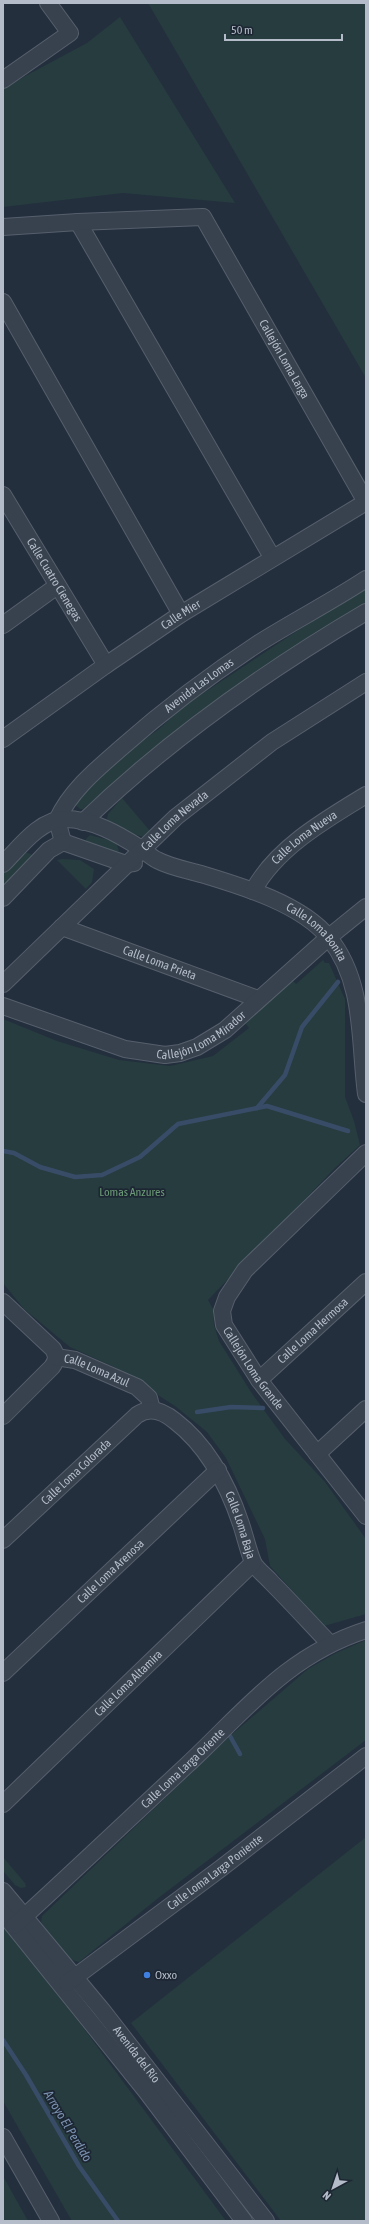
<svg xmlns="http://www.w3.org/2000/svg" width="369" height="2224" font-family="'Asap Condensed',sans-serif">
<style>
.green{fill:#263c3f}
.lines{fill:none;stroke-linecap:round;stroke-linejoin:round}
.stream{stroke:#394c67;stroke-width:4.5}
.minor-casing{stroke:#565f6c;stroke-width:18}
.minor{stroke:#38414e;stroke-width:16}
.shop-dot{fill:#3f7fe0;stroke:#1d2633;stroke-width:1.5}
.labels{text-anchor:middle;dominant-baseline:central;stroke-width:3.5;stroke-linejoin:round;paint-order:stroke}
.street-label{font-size:12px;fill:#b4bcc9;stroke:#1d2633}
.park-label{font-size:12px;fill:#6b9a76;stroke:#1d2633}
.poi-label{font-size:12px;fill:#b4bcc9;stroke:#1d2633;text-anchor:start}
.water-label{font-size:13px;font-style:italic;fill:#7c92b1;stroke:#1d2633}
</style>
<rect width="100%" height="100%" fill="#242f3e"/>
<!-- green -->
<g class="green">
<path d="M148,3H366V378Z"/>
<path d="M120,17L235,203L123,193L3,207V88L87,43Z"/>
<path d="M366,588V603L259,671L192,717L83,809H80L75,804L81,796L134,747L159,729L184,706L303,627Z"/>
<path d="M122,798L150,831L144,837C132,834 115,829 107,819L108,814Z"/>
<path d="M90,835L116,842L119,851L112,854L86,843V839Z"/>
<path d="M25,852L33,855L3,888V873Z"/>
<path d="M63,859L80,860L94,869L92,882L86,889L57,860Z"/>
<path d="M323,960L325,963H329L345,999V1097L354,1121L360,1145L335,1168L208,1300L213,1309L214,1325L219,1341L251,1392L285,1439L325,1482L366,1539V1614L324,1626L270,1566L265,1539L226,1458L207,1432L175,1406L114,1367L70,1347L24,1309L3,1283V1019L57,1041L119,1060L170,1066L213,1056L249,1028L245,1023L292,980L296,984Z"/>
<path d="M366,1640V1740L157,1899L79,1962C62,1959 49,1936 41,1922L42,1916L230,1736L308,1669L336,1653Z"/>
<path d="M366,1837V2221H281L131,2023Z"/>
<path d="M3,1857L25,1883L26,1887L21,1888L15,1885L3,1871Z"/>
<path d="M3,1927L79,2022L226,2221H72L3,2101Z"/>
<path d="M3,2176L28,2221H3Z"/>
</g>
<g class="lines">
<!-- stream -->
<g class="stream">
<path d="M257,1108L285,1075L302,1027L338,982"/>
<path d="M3,1151L14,1153L40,1167L75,1177L102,1175L140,1157L178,1124L267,1106L348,1131"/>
<path d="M197,1412L231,1407L263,1408"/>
<path d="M230,1736L240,1754"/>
<path d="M3,2040L26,2075L79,2166L118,2221"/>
</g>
<defs>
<g id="minor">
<path d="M3,80L70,33L48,3"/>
<path d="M78,222L272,557"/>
<path id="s1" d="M3,227L78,222L203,217L366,502"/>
<path d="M3,302L181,614"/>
<path id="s2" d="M3,495L106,665"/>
<path d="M3,625L57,586"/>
<path id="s3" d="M3,739L106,665L181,614L366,502"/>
<path d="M83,822C169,739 264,672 366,612"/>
<path id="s4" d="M63,842L57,820C71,790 97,769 121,748C165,709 210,675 259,643C294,621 331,602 366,579"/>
<path d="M63,842L126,864L134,863"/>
<path id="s5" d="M3,864C19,848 40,819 65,819C92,819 118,834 140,848C146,852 151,857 157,860C170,867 187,870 201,874C241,886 302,904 329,938C365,982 359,1041 366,1094"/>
<path id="s6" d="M253,891C276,848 325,820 366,795"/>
<path d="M3,898L49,850L63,842"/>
<path id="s7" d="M62,927L258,999"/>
<path id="s8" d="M3,984L176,817L272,742L366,682"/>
<path id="s9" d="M3,1006L125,1049L165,1055L180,1053L197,1047L225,1030L329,937L366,907"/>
<path id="s10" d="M366,1153L245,1270L227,1297L222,1311L224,1325L259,1380L366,1516"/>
<path d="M3,1302L53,1349C57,1356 57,1360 52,1367L3,1416"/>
<path id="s11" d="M56,1357L75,1360L137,1387L149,1398L152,1410"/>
<path id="s12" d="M259,1380L366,1282"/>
<path d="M317,1454L366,1409"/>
<path id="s13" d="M3,1540L137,1415C150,1406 163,1411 175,1421C209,1447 228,1485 241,1524C245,1536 248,1550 253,1562C256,1569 266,1576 271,1582C291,1602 310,1623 330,1644"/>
<path id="s14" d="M3,1673L218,1470"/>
<path id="s15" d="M3,1804L253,1563"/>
<path id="s16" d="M3,1891L102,2010L266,2221"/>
<path d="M3,1913L146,2091L244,2221"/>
<path id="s17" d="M14,1926C72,1873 129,1819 187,1765C245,1711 286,1656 366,1630"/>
<path id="s18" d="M67,1983L220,1869L366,1756"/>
<path d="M3,2137L51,2221"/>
</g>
</defs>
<!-- minor casing -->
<use href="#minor" class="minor-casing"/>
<!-- minor -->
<use href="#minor" class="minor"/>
</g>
<!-- markers -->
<circle class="shop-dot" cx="147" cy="1975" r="4"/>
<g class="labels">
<!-- street labels -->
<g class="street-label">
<text stroke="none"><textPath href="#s1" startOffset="364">Callejón Loma Larga</textPath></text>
<text stroke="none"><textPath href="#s2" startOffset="99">Calle Cuatro Cienegas</textPath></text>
<text stroke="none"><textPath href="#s3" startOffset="217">Calle Mier</textPath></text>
<text stroke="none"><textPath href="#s4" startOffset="220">Avenida Las Lomas</textPath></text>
<text stroke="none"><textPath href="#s8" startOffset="237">Calle Loma Nevada</textPath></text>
<text stroke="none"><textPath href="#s6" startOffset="75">Calle Loma Nueva</textPath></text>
<text stroke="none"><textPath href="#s5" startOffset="359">Calle Loma Bonita</textPath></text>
<text stroke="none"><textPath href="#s7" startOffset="104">Calle Loma Prieta</textPath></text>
<text stroke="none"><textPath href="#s9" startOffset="211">Callejón Loma Mirador</textPath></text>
<text stroke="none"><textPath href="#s12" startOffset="73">Calle Loma Hermosa</textPath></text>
<text stroke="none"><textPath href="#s10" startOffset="282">Callejón Loma Grande</textPath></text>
<text stroke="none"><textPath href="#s11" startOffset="43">Calle Loma Azul</textPath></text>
<text stroke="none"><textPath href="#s13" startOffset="100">Calle Loma Colorada</textPath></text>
<text stroke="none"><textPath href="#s13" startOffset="350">Calle Loma Baja</textPath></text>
<text stroke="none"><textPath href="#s14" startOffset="148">Calle Loma Arenosa</textPath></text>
<text stroke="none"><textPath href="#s15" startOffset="174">Calle Loma Altamira</textPath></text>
<text stroke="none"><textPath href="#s17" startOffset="231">Calle Loma Larga Oriente</textPath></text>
<text stroke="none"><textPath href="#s18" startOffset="185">Calle Loma Larga Poniente</textPath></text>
<text stroke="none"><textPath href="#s16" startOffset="211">Avenida del Río</textPath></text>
</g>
<!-- park labels -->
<g class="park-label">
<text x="132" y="1192">Lomas Anzures</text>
</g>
<!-- poi labels -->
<g class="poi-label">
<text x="155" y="1975">Oxxo</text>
</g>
<!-- water labels -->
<g class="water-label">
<text transform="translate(68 2126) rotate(59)">Arroyo El Perdido</text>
</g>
</g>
<!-- border -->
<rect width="369" height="2224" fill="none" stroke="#b4bcc9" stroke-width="8"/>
<!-- north arrow -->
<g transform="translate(333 2188) rotate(220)" stroke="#1d2633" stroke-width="3" paint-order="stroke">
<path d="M0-3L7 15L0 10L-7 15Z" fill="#b4bcc9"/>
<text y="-6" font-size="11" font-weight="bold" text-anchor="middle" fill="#b4bcc9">N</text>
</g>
<!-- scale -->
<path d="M225 34v6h117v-6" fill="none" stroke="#b4bcc9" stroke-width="2"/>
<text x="231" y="34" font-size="12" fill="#b4bcc9" stroke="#1d2633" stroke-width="3" paint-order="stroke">50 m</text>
</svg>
